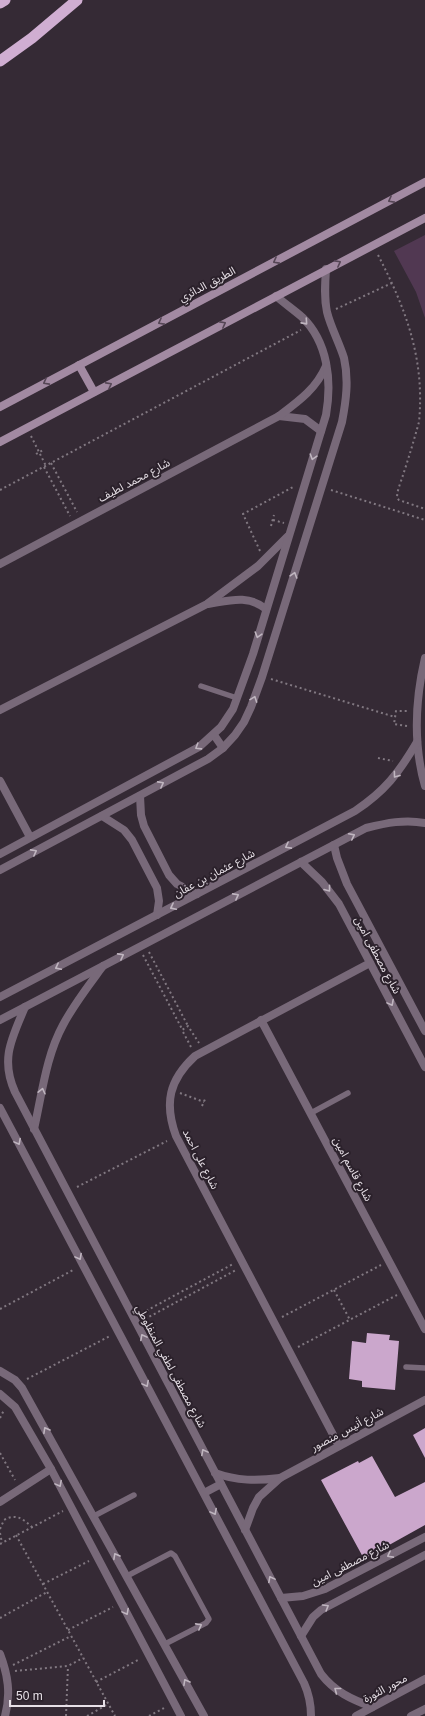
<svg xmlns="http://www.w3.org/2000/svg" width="425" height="1716" font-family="Helvetica,'Noto Sans Arabic',sans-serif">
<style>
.green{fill:#513852}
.building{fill:#cba7cc}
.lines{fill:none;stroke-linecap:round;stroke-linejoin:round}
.path{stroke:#817881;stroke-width:2;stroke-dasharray:2 3;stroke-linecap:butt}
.service{stroke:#786979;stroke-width:5.5}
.minor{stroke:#786979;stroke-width:8}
.tertiary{stroke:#786979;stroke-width:8}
.secondary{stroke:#a28aa2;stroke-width:8}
.trunk{stroke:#d0aed2;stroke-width:11}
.oneway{stroke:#554655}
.oneway2{stroke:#c0b6c0}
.labels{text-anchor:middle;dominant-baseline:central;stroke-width:4;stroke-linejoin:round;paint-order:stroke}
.street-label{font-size:11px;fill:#e7e0e7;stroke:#2b212b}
</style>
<rect width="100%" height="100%" fill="#352a35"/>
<!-- green -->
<path class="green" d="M425,235V318L416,292L394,251Z"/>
<!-- building -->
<g class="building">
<path d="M367,1333L390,1335L389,1340L399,1341L395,1390L362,1387V1381L349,1379L352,1341L366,1343Z"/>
<path d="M425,1428V1458L413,1435Z"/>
<path d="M372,1456L395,1497L425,1482V1525L364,1559L321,1480L358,1461L359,1463Z"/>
</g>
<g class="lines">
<!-- path -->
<g class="path">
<path d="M378,255C406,309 425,359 419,422C414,440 409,457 403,475C401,482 397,490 397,498L399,500L425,509"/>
<path d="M336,309L392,283"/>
<path d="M31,436L46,466"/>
<path d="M36,454L43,450"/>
<path d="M51,463L77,512"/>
<path d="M44,467L70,516"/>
<path d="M0,490L301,330"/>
<path d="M331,490L425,520"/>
<path d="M273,520L284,523"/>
<path d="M271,526L274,515"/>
<path d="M260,551L243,514L293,487"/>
<path d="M271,679L395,717"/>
<path d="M407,726L394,724L396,711H407"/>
<path d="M378,758L393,761"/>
<path d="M149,952L188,1026"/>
<path d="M143,955L182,1029"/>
<path d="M191,1047L182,1030L188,1026L199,1043"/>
<path d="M180,1093L204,1102"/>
<path d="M202,1106L206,1097"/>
<path d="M77,1187L167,1141"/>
<path d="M334,1290L350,1320"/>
<path d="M0,1309L75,1269"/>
<path d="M142,1313L233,1264"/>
<path d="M282,1317L381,1265"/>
<path d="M145,1319L236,1270"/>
<path d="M298,1347L397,1295"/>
<path d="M27,1379L110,1336"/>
<path d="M0,1418L4,1410"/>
<path d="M0,1453L15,1480"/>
<path d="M0,1529L4,1520C16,1513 23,1519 32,1527"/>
<path d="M0,1533L2,1543"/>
<path d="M16,1535L115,1716"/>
<path d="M0,1544L63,1511"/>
<path d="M43,1584L89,1561"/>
<path d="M0,1618L47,1592"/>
<path d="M68,1630L113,1607"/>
<path d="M13,1665L71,1636"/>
<path d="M15,1671L68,1666L83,1658"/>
<path d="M96,1682L140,1659"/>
<path d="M66,1716L68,1666"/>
<path d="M87,1716L108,1704"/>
<path d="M149,1716L166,1707"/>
</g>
<!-- service -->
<g class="service">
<path d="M201,686L237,698"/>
<path d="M311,1113L348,1093"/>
<path d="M406,1367L425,1368"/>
<path d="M94,1516L134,1495"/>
<path d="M127,1576L171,1553L175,1556L209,1619L206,1623L165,1644"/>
</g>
<!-- minor -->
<g class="minor">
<path d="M279,416L305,419L321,431"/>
<path d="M0,564L279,416C299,401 316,389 326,366"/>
<path d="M208,604C228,601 248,594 266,609"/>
<path d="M0,710L207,604L258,566L287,537"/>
<path d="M214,735L223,748"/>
<path d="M0,781L30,837"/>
<path d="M140,796L141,815L144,826L169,875L177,884L197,894"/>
<path d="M102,816L124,830L132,840L157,888L159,901L157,915"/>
<path d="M334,845L337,858L347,884L425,1031"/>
<path d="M0,854L199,747L221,727L233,709L253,654L326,415C332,381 328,342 302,317C294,310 284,303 276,296"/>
<path d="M301,862L322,882L339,904L425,1067"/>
<path d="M0,870L208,759L223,748L235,735L244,722L251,707L262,677L342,422C346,401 349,380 344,358C339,342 331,328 327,312C324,298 325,284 326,269"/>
<path d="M25,1007C12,1038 0,1059 15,1092L321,1674C335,1692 351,1699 372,1707"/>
<path d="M261,1020L425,1329"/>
<path d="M0,1108L304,1683C309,1694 311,1704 311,1716"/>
<path d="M0,1371L15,1380L22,1388L204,1716"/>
<path d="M0,1394L15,1407L51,1469L181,1716"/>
<path d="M339,1446L176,1136C164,1103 169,1080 195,1056L370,963"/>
<path d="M215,1473C237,1481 257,1481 280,1478"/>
<path d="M204,1493L221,1484"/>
<path d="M0,1502L51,1469"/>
<path d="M245,1530L253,1508L259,1497L280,1478L425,1400"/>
<path d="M281,1598L303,1596L325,1589L425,1537"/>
<path d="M301,1636L313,1617L321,1610L425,1555"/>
<path d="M0,1654C8,1675 11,1694 5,1716"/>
</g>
<!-- tertiary -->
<g class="tertiary">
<path d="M425,658C415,701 413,744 425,786"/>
<path d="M0,997L355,811C385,791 398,774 417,742"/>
<path d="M0,1020L366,828C386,823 405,819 425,823"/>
<path d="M34,1129C42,1094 46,1056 63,1025C74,1004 89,985 103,966"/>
<path d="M356,1716L425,1679"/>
<path d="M411,1716L425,1709"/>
</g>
<!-- secondary -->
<g class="secondary">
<path d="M79,365L94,392"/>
<path d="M0,407L425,182"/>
<path d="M0,442L425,218"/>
</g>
<!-- trunk -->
<g class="trunk">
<path d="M0,3L5,0"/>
<path d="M0,61L32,38L77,0"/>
</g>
</g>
<!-- one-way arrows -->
<defs><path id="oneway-chevron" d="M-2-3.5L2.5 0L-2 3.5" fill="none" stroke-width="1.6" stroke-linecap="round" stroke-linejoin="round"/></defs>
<g class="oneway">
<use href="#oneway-chevron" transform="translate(391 200) rotate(152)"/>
<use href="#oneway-chevron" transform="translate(276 261) rotate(152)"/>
<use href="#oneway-chevron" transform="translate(338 263) rotate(-28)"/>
<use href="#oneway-chevron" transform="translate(161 322) rotate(152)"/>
<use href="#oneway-chevron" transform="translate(223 324) rotate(-28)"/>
<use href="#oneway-chevron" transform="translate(46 382) rotate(152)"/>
<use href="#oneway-chevron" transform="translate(109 385) rotate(-28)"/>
</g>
<g class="oneway2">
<use href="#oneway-chevron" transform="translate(305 322) rotate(48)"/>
<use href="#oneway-chevron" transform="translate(313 457) rotate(107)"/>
<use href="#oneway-chevron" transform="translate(294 575) rotate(-73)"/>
<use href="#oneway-chevron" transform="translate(258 635) rotate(107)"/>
<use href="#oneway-chevron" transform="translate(254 699) rotate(-70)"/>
<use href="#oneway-chevron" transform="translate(198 747) rotate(148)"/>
<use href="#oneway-chevron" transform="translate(396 775) rotate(126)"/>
<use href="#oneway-chevron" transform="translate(161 784) rotate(-28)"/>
<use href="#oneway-chevron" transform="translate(352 836) rotate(-27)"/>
<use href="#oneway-chevron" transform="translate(288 846) rotate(152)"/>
<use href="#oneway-chevron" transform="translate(34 852) rotate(-28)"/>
<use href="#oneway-chevron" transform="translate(328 889) rotate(52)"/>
<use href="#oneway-chevron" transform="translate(236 896) rotate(-28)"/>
<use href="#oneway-chevron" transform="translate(173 907) rotate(153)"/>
<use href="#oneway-chevron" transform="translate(121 956) rotate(-28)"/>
<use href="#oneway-chevron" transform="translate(58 967) rotate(153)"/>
<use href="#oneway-chevron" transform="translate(391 1003) rotate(62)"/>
<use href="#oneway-chevron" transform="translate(42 1091) rotate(-77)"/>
<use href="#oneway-chevron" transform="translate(18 1142) rotate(62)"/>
<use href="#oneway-chevron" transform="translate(79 1257) rotate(62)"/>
<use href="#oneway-chevron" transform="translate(143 1337) rotate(-118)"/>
<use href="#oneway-chevron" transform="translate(146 1384) rotate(62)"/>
<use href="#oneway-chevron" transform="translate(46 1430) rotate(-119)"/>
<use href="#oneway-chevron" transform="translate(204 1452) rotate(-118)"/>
<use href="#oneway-chevron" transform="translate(59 1484) rotate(62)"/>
<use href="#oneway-chevron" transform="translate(214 1512) rotate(62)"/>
<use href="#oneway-chevron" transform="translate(390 1555) rotate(152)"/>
<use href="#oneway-chevron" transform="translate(116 1556) rotate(-119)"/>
<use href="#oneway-chevron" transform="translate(271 1579) rotate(-118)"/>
<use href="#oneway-chevron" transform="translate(326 1607) rotate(-31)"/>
<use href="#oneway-chevron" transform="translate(126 1612) rotate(62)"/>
<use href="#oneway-chevron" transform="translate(199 1626) rotate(-28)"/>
<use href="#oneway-chevron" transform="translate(186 1682) rotate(-119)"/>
<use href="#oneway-chevron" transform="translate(337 1690) rotate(-142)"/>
</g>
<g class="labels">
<!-- street labels -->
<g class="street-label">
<text transform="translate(207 284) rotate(-28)">الطريق الدائري</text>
<text transform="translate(134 480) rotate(-28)">شارع محمد لطيف</text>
<text transform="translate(214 873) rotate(-28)">شارع عثمان بن عفان</text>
<text transform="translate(378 955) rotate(62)">شارع مصطفى امين</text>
<text transform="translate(201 1159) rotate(63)">شارع على احمد</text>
<text transform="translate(353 1169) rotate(62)">شارع قاسم امين</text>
<text transform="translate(171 1366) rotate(62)">شارع مصطفى لطفي المنفلوطي</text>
<text transform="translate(347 1429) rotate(-28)">شارع أنيس منصور</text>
<text transform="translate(350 1563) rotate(-27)">شارع مصطفى امين</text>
<text transform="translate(385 1688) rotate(-28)">محور الثورة</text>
</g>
</g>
<!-- scale -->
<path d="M10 1700v6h94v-6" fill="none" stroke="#e7e0e7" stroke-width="2"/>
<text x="16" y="1700" font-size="12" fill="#e7e0e7" stroke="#2b212b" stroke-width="3" paint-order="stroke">50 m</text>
</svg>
